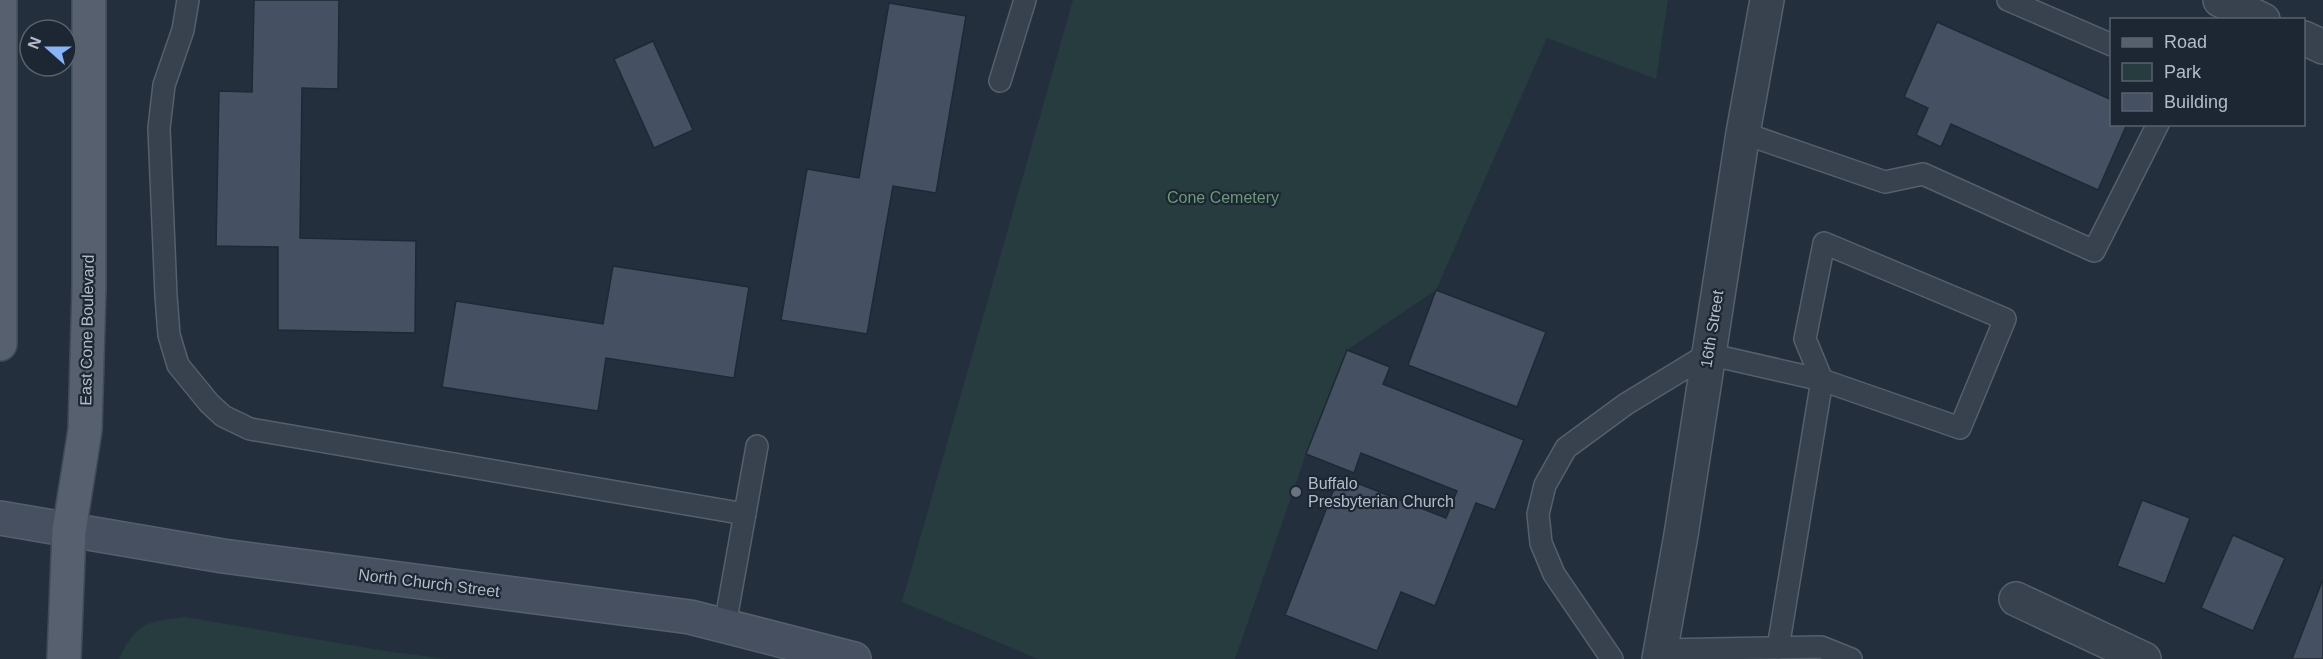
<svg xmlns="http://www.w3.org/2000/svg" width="2323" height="659" font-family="Arial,sans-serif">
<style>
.green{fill:#263c3f}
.building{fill:#455162;stroke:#1f2835;stroke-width:1.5}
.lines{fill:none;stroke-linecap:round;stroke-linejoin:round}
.service-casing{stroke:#565f6c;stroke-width:24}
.minor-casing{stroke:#565f6c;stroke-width:36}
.tertiary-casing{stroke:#565f6c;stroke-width:36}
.secondary-casing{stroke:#565f6c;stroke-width:36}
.primary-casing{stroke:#414a57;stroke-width:36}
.service{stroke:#38414e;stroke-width:21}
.minor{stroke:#38414e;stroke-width:33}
.tertiary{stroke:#38414e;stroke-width:33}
.secondary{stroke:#465061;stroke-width:33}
.primary{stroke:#56606e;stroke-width:33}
.worship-dot{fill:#6b7280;stroke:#1d2633;stroke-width:2}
.labels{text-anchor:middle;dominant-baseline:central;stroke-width:4.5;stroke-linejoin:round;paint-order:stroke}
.park-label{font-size:16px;fill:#6b9a76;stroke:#1d2633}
.street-label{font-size:16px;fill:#b4bcc9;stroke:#1d2633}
.poi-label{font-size:16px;fill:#b4bcc9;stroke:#1d2633;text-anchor:start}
</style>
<rect width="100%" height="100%" fill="#242f3e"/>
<!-- green -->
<g class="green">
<path d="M1073,0H1668L1656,79L1547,38L1436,290L1347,350L1306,454L1235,659H1038L902,602Z"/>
<path d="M185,617L385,651L447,659H119C137,622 146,622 185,617Z"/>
</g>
<!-- building -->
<g class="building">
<path d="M254,0H339L338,89L302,88L300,238L416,241L415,333L278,330V247L216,246L219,91L252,92Z"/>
<path d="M889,3L966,16L936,193L893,186L867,334L781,320L807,169L859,178Z"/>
<path d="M1937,22L2112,100V124H2127L2098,190L1951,124L1941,147L1916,135L1928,108L1904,97Z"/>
<path d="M653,41L693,130L654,148L614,59Z"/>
<path d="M613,266L749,287L734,378L606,358L598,411L442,387L456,301L603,324Z"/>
<path d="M1436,290L1546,332L1517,407L1408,365Z"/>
<path d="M1347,350L1390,367L1383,384L1524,440L1495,510L1476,503L1435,606L1401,592L1377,651L1285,615L1339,476L1446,518L1457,491L1361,453L1354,473L1306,454Z"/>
<path d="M2142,500L2190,518L2165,584L2117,566Z"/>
<path d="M2233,535L2285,558L2253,631L2201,608Z"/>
<path d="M2323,579V659H2292Z"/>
</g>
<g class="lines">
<defs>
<g id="service">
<path d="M188,0L183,30L164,85L159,128L166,296L169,335L178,365L209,403L223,416L250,429L745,514"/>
<path d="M2008,0L2112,45"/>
<path d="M1000,81L1025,0"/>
<path d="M1743,133L1885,182L1923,174L2094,251L2158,124"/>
<path d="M725,625L757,446"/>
<path d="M1660,650L1821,647L1851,659"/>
<path d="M1612,659L1554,574L1541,543L1538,514L1545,485L1566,448L1626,404L1708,354L1822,380L1960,428L2005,319L1824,243L1805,339L1822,380L1778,648"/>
</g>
<g id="minor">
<path d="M2220,0L2263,20"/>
<path d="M2304,38L2323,47"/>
<path d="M2016,599L2144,659"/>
</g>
<path id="tertiary" d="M1659,659L1681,535L1743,133L1767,0"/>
<path id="secondary" d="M0,518L223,556L690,617L854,659"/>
<g id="primary">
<path d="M0,344V0"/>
<path d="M64,659L69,531L85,430L89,288V0"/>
</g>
</defs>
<!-- service casing -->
<use href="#service" class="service-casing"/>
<!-- minor casing -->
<use href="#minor" class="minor-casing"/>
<!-- tertiary casing -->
<use href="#tertiary" class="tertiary-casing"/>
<!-- secondary casing -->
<use href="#secondary" class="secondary-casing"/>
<!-- primary casing -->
<use href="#primary" class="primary-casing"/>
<!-- service -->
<use href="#service" class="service"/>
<!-- minor -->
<use href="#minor" class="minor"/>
<!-- tertiary -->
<use href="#tertiary" class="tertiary"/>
<!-- secondary -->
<use href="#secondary" class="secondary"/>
<!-- primary -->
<use href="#primary" class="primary"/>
</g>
<!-- markers -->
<circle class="worship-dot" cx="1296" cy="492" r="6"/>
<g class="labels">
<!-- park labels -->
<g class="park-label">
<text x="1223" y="197">Cone Cemetery</text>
</g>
<!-- street labels -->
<g class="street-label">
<text transform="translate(1712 329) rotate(-81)">16th Street</text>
<text transform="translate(87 330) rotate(-89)">East Cone Boulevard</text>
<text transform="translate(429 583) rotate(7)">North Church Street</text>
</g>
<!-- poi labels -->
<g class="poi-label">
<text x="1308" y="483">Buffalo<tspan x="1308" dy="18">Presbyterian Church</tspan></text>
</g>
</g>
<!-- legend -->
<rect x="2110" y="18" width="195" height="108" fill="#1d2633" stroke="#59626f" stroke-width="1.5"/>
<rect x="2122" y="38" width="30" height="9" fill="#56606e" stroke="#59626f" stroke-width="1.5"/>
<text x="2164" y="48" font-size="18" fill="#b4bcc9">Road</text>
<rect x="2122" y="63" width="30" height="18" fill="#263c3f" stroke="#59626f" stroke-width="1.5"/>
<text x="2164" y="78" font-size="18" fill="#b4bcc9">Park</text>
<rect x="2122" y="93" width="30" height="18" fill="#455162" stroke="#59626f" stroke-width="1.5"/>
<text x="2164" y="108" font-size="18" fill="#b4bcc9">Building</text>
<!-- north arrow -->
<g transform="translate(48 48) rotate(291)"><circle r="28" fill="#1d2633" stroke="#59626f" stroke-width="1.5"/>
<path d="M0-4.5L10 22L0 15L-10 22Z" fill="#8ab4f8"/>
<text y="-9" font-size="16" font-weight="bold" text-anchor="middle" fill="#b4bcc9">N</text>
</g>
</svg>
